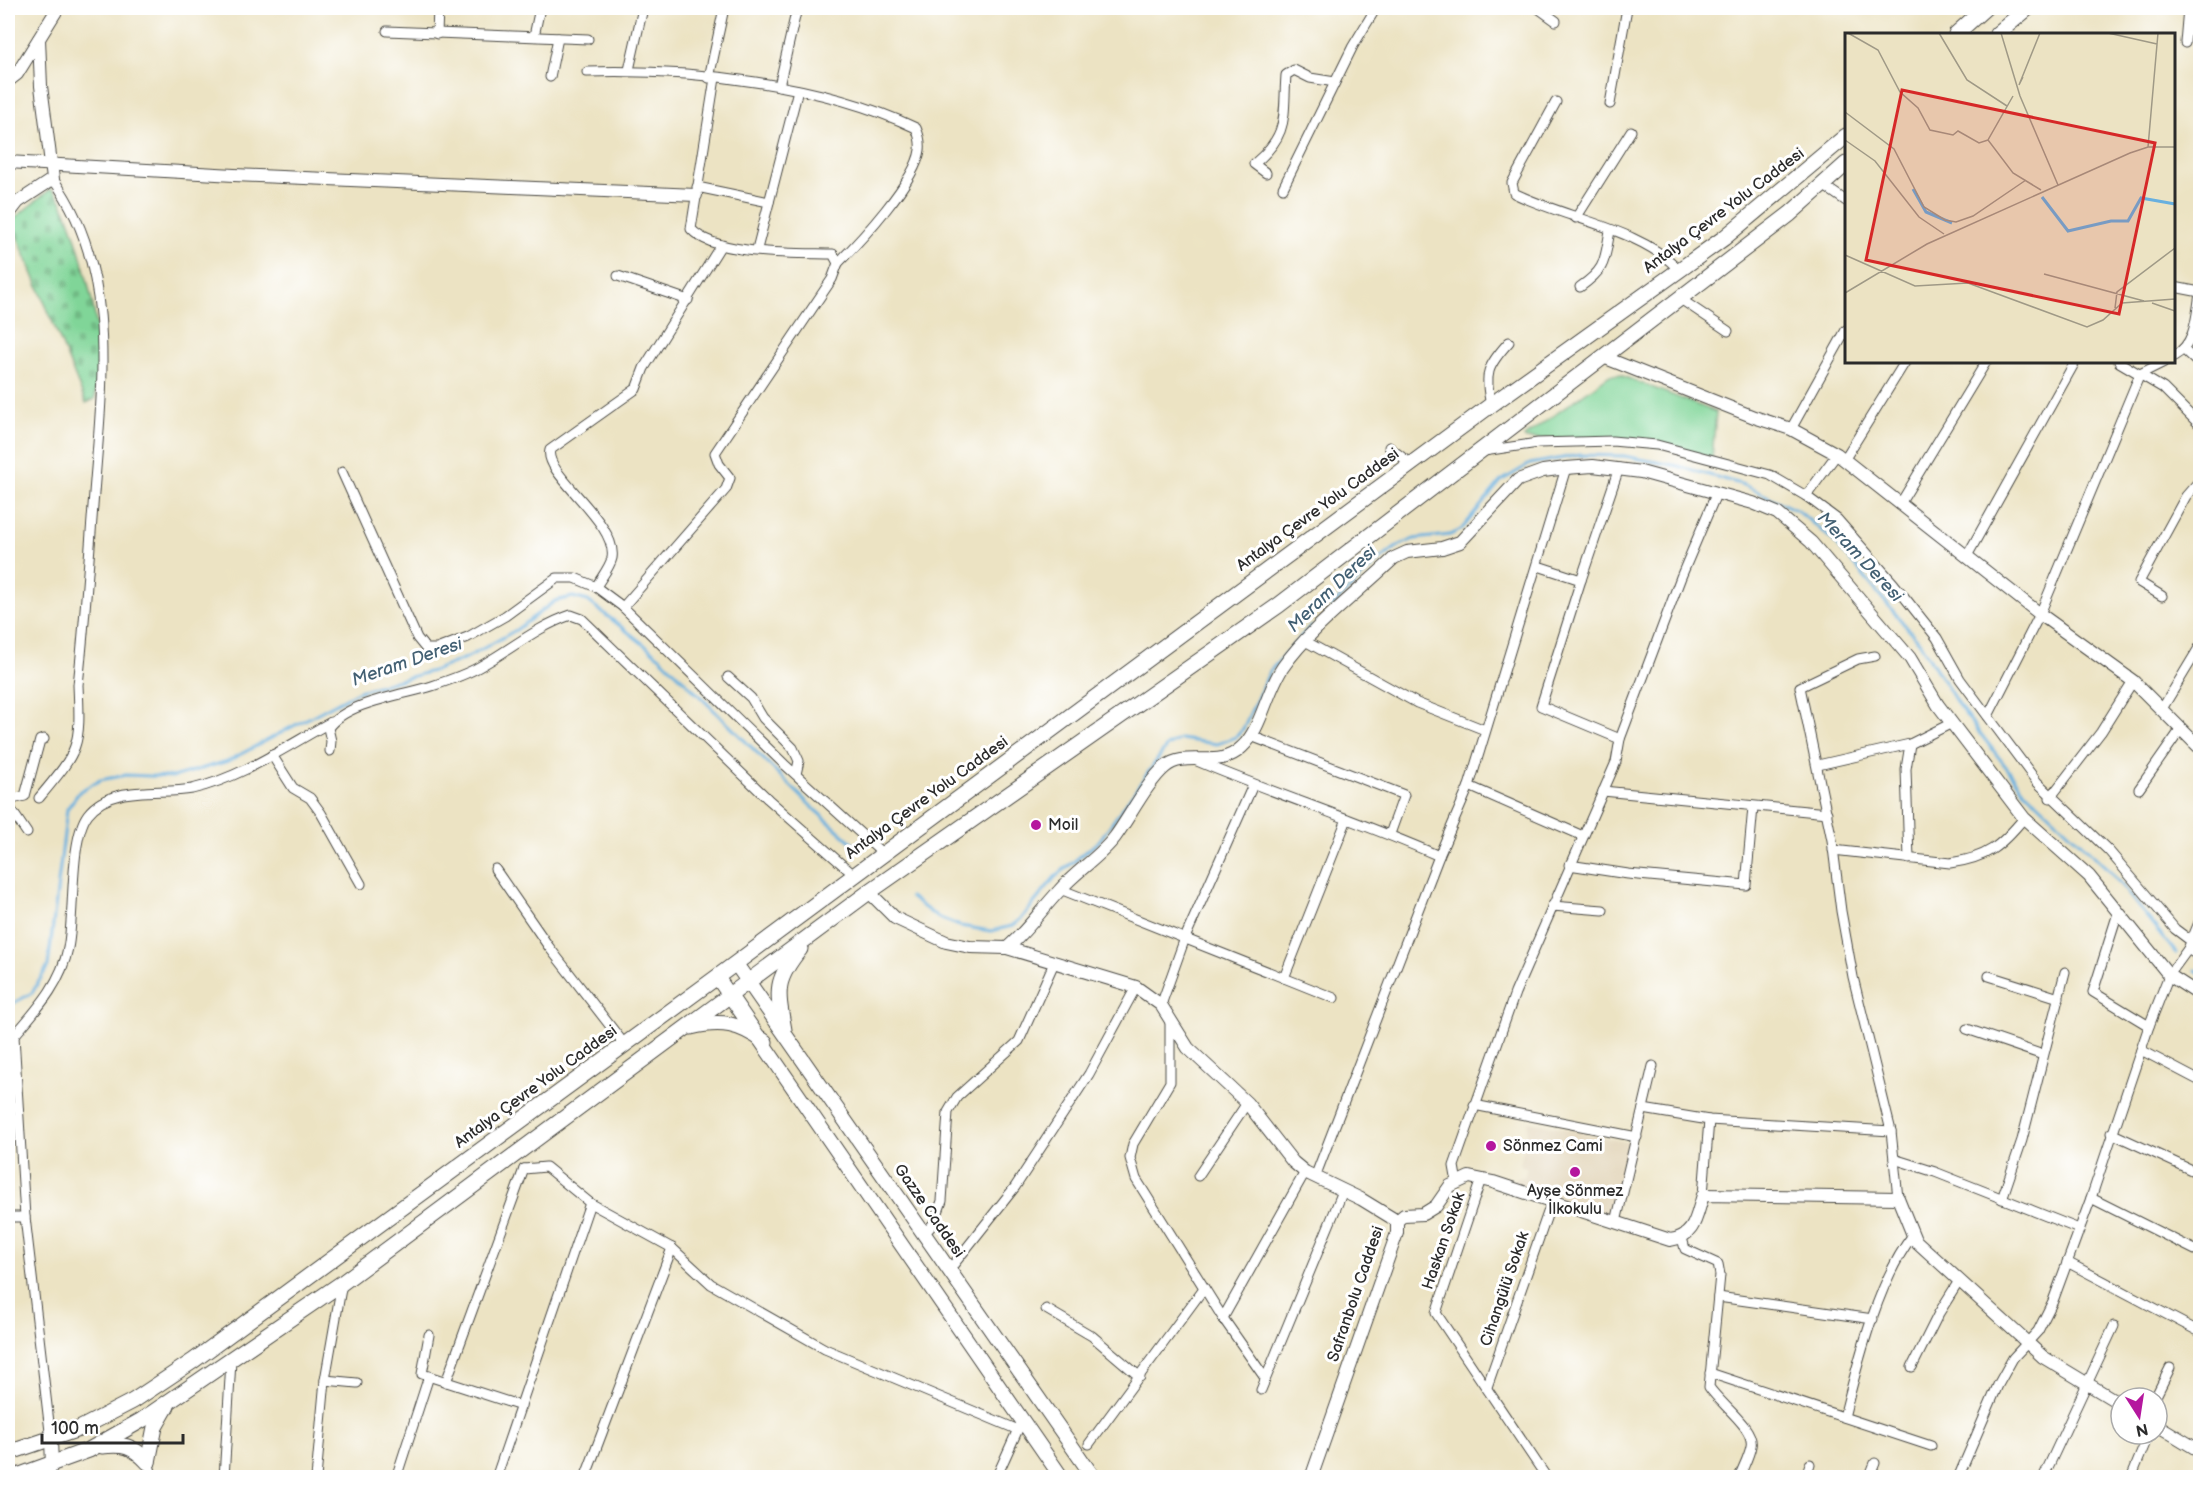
<svg xmlns="http://www.w3.org/2000/svg" width="2208" height="1485" font-family="'Balsamiq Sans',sans-serif">
<style>
.built{fill:#e0d2b4}
.cemetery{fill:url(#cemetery-stones);stroke:#568062;stroke-width:1.5}
.green{fill:#80d598;stroke:#568062;stroke-width:1.5}
.lines{fill:none;stroke-linecap:round;stroke-linejoin:round}
.stream{stroke:#68b0df;stroke-width:3}
.minor-casing{stroke:#484742;stroke-width:11}
.tertiary-casing{stroke:#484742;stroke-width:14}
.secondary-casing{stroke:#484742;stroke-width:16}
.trunk-casing{stroke:#484742;stroke-width:17}
.minor{stroke:#fff;stroke-width:9}
.tertiary{stroke:#fff;stroke-width:12}
.secondary{stroke:#fff;stroke-width:14}
.trunk{stroke:#fff;stroke-width:15}
.poi-dot{fill:#b5179e;stroke:#fff;stroke-width:2}
.labels{text-anchor:middle;dominant-baseline:central;stroke-width:6;stroke-linejoin:round;paint-order:stroke}
.street-label{font-size:16px;fill:#2b2b2b;stroke:#fff}
.poi-label{font-size:16px;fill:#2b2b2b;stroke:#fff;text-anchor:start}
.water-label{font-size:18px;font-style:italic;fill:#436073;stroke:#fff}
.inset-river{fill:none;stroke:#68b0df;stroke-width:3}
.inset-road{fill:none;stroke:#9f9986;stroke-width:1.5}
.view{fill:#d62828;fill-opacity:0.15;stroke:#d62828;stroke-width:3}
.inset-edge{fill:none;stroke:#2b2b2b;stroke-width:3}
</style>
<defs>
<pattern id="cemetery-stones" width="16" height="16" patternUnits="userSpaceOnUse" patternTransform="scale(1.5)"><rect width="16" height="16" fill="#80d598"/><path d="M2 7V4a2 2 0 0 1 4 0v3zM10 15v-3a2 2 0 0 1 4 0v3z" fill="#6fb783"/></pattern>
</defs>
<rect width="100%" height="100%" fill="#fff"/>
<filter id="ink" filterUnits="userSpaceOnUse"><feTurbulence type="fractalNoise" baseFrequency=".0167" numOctaves="2"/><feDisplacementMap in="SourceGraphic" scale="12" xChannelSelector="R" yChannelSelector="G"/><feConvolveMatrix kernelMatrix="1 2 1 2 8 2 1 2 1" color-interpolation-filters="sRGB"/></filter>
<filter id="wash" filterUnits="userSpaceOnUse"><feTurbulence type="fractalNoise" baseFrequency=".008" numOctaves="4" result="noise"/><feDisplacementMap in="SourceGraphic" scale="24" xChannelSelector="R" yChannelSelector="G"/><feGaussianBlur stdDeviation="1.35" result="paint"/><feColorMatrix in="noise" values="0 0 0 0 0 0 0 0 0 0 0 0 0 0 0 0 0 1.4 0 .05"/><feComposite in="paint" operator="in"/></filter>
<g filter="url(#wash)">
<rect width="100%" height="100%" fill="#ece3c3"/>
<!-- built -->
<path class="built" d="M1529,1121L1631,1143L1613,1216L1514,1184L1515,1177H1524L1527,1168L1520,1165Z"/>
<!-- cemetery -->
<path class="cemetery" d="M51,189C71,201 97,313 98,339C99,359 96,380 95,399L86,403L11,221Z"/>
<!-- green -->
<path class="green" d="M1610,375H1620L1716,412L1712,458C1651,441 1590,438 1526,439L1524,437Z"/>
<g class="lines">
<!-- stream -->
<g class="stream">
<path d="M1331,607L1377,562L1398,546L1414,539L1450,535L1461,530L1501,481L1530,464L1579,455L1624,456L1678,466L1744,485L1798,511L1834,541L1920,643L1959,706L2024,790L2109,870L2176,953"/>
<path d="M910,897L937,917L960,926L991,931L1012,926L1022,918L1055,877L1099,841L1167,746L1180,739L1217,744L1236,737L1243,729L1270,671L1311,626"/>
<path d="M2196,970L2200,973"/>
<path d="M8,1006L32,993L48,966L67,809L80,791L100,780L126,775L173,777L228,761L359,691L436,670L468,657L516,630L555,601L573,597L588,601L660,657L814,809L856,846"/>
</g>
</g>
</g>
<g filter="url(#ink)">
<g class="lines">
<defs>
<g id="minor">
<path d="M1538,8L1556,21"/>
<path d="M387,31L588,39"/>
<path d="M437,34L438,8"/>
<path d="M534,36L540,8"/>
<path d="M2185,43L2188,8"/>
<path d="M629,70L643,8"/>
<path d="M587,72C691,69 822,83 916,128C919,135 921,142 920,150C916,181 860,241 838,263"/>
<path d="M550,77L558,38"/>
<path d="M709,78L724,8"/>
<path d="M779,86L797,8"/>
<path d="M1556,102L1512,183L1514,193C1563,218 1642,229 1678,269"/>
<path d="M1610,104L1627,8"/>
<path d="M1266,173L1254,164C1290,134 1283,116 1286,75L1294,70L1310,78L1335,82"/>
<path d="M1823,185L1846,201"/>
<path d="M697,187L769,202"/>
<path d="M1283,188L1353,46L1376,8"/>
<path d="M1576,218L1631,131"/>
<path d="M757,249L798,90"/>
<path d="M618,276L688,300"/>
<path d="M1580,287C1607,268 1604,261 1610,231"/>
<path d="M2174,287L2200,292"/>
<path d="M1679,298L1728,331"/>
<path d="M2184,350L2200,365"/>
<path d="M2174,356C2196,344 2196,317 2200,294"/>
<path d="M2119,362L2163,388L2200,425"/>
<path d="M1491,405C1484,374 1487,366 1509,342"/>
<path d="M1791,429L1846,330"/>
<path d="M1389,447L1411,464"/>
<path d="M1484,451L1538,443L1612,441L1657,445L1770,475L1806,496L1837,519L1894,584L1937,638L1960,679L2037,782L2109,851L2175,929L2191,941"/>
<path d="M1844,460L1905,362"/>
<path d="M342,472L417,638L426,649H437L468,637L505,616L557,578H575L596,587L623,607L784,764L882,853"/>
<path d="M1806,496L1837,454"/>
<path d="M1900,504L1986,362"/>
<path d="M1967,556L2075,362"/>
<path d="M1538,566L1581,580L1541,706L1620,739"/>
<path d="M1581,580L1619,468"/>
<path d="M596,587C601,578 610,567 612,558C618,522 543,474 550,450L636,389L644,368L721,245"/>
<path d="M2162,596L2139,582L2186,496L2200,480"/>
<path d="M623,607L726,489L730,478L719,464L715,453L832,279L838,263L833,254C797,253 715,256 691,229L715,78"/>
<path d="M1305,641L1417,703L1485,730"/>
<path d="M1875,656L1858,659L1800,687L1832,840L1841,911L1853,977L1891,1131L1898,1198"/>
<path d="M728,677L751,698L763,718L793,748L799,761L796,774"/>
<path d="M2162,709L2200,646"/>
<path d="M1988,716L2040,614L2140,374L2164,362"/>
<path d="M1251,736L1404,795L1390,834"/>
<path d="M330,751L331,741L328,728C346,702 403,695 432,686C447,681 465,675 479,667C510,650 538,626 571,615L582,619L768,799L854,875"/>
<path d="M272,755L293,788L310,798L321,813L361,884"/>
<path d="M1197,761C1277,795 1360,821 1439,856"/>
<path d="M1818,765L1910,744L1952,723"/>
<path d="M1469,786L1583,836"/>
<path d="M2139,789L2181,729"/>
<path d="M1603,791L1827,813"/>
<path d="M39,798C79,750 81,748 78,685C85,621 89,557 94,493C102,388 119,270 53,179"/>
<path d="M2050,798L2101,732L2133,681"/>
<path d="M8,800L25,796L40,740L44,739"/>
<path d="M8,805L27,833"/>
<path d="M1833,850L1950,863C1987,858 2001,846 2024,818"/>
<path d="M1909,859L1906,769L1910,744"/>
<path d="M1569,865L1628,874L1746,885L1753,807"/>
<path d="M495,869L549,947L625,1045"/>
<path d="M1060,889L1284,978L1347,819"/>
<path d="M1552,906L1603,910"/>
<path d="M2118,913L2093,992L2149,1026"/>
<path d="M2188,949L2200,957"/>
<path d="M1989,976L2059,998"/>
<path d="M1284,978L1334,998"/>
<path d="M1161,1005L1185,938L1253,785"/>
<path d="M1170,1019V1082L1133,1144L1130,1158L1136,1179L1223,1318L1265,1378"/>
<path d="M1967,1029L2043,1055"/>
<path d="M8,1032L14,1036L25,1217L51,1440"/>
<path d="M14,1036C37,1009 61,984 68,948C75,915 69,839 88,814C111,784 160,795 192,789C241,778 287,746 331,722"/>
<path d="M2141,1050L2200,1081"/>
<path d="M1474,1105L1637,1137"/>
<path d="M1643,1109L1709,1120L1891,1131"/>
<path d="M2111,1133L2200,1174"/>
<path d="M1894,1159L1935,1172L2079,1229"/>
<path d="M524,1169L546,1167L590,1203L672,1248L711,1284L825,1349L1016,1429"/>
<path d="M1198,1176L1247,1103"/>
<path d="M1315,1177L1439,856L1469,786L1566,468"/>
<path d="M1481,1179L1436,1313L1547,1478"/>
<path d="M1457,1183L1454,1166L1515,993L1616,762L1620,739L1681,577L1717,492"/>
<path d="M1703,1195L1709,1120"/>
<path d="M2091,1198L2195,1250"/>
<path d="M2002,1199L2022,1140L2065,972"/>
<path d="M8,1217H25"/>
<path d="M1616,1222L1653,1066"/>
<path d="M924,1234L934,1223L942,1201L948,1112L957,1097L1019,1041L1054,963"/>
<path d="M1682,1238L1685,1249L1718,1264L1720,1275L1709,1387C1720,1404 1755,1428 1751,1446C1749,1457 1743,1467 1739,1478"/>
<path d="M2067,1262L2200,1332"/>
<path d="M950,1269L1015,1187L1089,1074L1136,987"/>
<path d="M1718,1297L1873,1319"/>
<path d="M1046,1309L1092,1336L1140,1377"/>
<path d="M1223,1318L1305,1172"/>
<path d="M429,1335L422,1374L521,1406"/>
<path d="M1912,1367L1939,1313L1959,1281"/>
<path d="M1710,1373L1931,1446"/>
<path d="M325,1380L357,1383"/>
<path d="M446,1382L524,1169"/>
<path d="M1487,1387L1552,1201"/>
<path d="M1261,1390L1343,1191"/>
<path d="M2155,1398L2170,1368"/>
<path d="M1844,1417C1858,1362 1878,1280 1913,1235"/>
<path d="M1089,1444L1204,1288"/>
<path d="M148,1462L153,1478"/>
<path d="M224,1478L231,1361"/>
<path d="M316,1478L325,1380L342,1283"/>
<path d="M396,1478L429,1376"/>
<path d="M496,1478L590,1203"/>
<path d="M585,1478L672,1248"/>
<path d="M996,1478L1019,1427"/>
<path d="M1805,1478L1810,1464"/>
<path d="M1869,1478L1875,1463"/>
<path d="M1958,1478L1998,1385L2013,1358L2038,1331L2053,1301L2091,1198L2149,1026L2169,975L2188,949L2200,920"/>
<path d="M2043,1478L2114,1326"/>
<path d="M2131,1478L2149,1434"/>
</g>
<g id="tertiary">
<path d="M8,81L17,74L58,8"/>
<path d="M8,162L234,175L696,195"/>
<path d="M8,215L18,202L53,179L41,86L39,39"/>
<path d="M1603,357L1754,417L1791,429L1837,454L2040,614L2133,681L2200,748"/>
<path d="M869,892L895,918L946,942L970,947L1007,948L1136,987L1161,1005L1188,1048L1247,1103L1293,1162L1305,1172L1361,1199L1397,1221V1233L1311,1478"/>
<path d="M1007,948C1027,931 1041,910 1059,891C1076,871 1099,858 1115,837C1129,818 1148,781 1165,767C1187,749 1218,771 1242,747C1261,730 1267,690 1283,667C1311,627 1359,592 1394,558L1407,552L1442,548L1460,542L1518,480L1543,471L1566,468L1593,466L1641,472L1753,503L1777,513L1811,542L1910,658L1938,705L2024,818L2089,876L2169,975L2200,995"/>
<path d="M1397,1221L1404,1215L1423,1214L1436,1206L1450,1186L1469,1177L1493,1182L1670,1240C1695,1237 1696,1217 1703,1195L1898,1198L1915,1240L2043,1357L2121,1404"/>
<path d="M2157,1425L2200,1451"/>
<path d="M46,1478L52,1465L51,1440"/>
</g>
<g id="secondary">
<path d="M736,964L1094,1478"/>
<path d="M717,977L1062,1478"/>
</g>
<g id="trunk">
<path d="M1956,34L1985,8"/>
<path d="M1997,34L2028,8"/>
<path d="M691,1027C721,1020 740,1023 765,1042"/>
<path d="M784,1030C777,991 774,981 800,949"/>
<path d="M102,1446C124,1444 132,1445 148,1462"/>
<path d="M8,1453L79,1429L133,1401L193,1361L717,977L1491,405L1724,238L1846,136"/>
<path d="M148,1462L155,1427L167,1406"/>
<path d="M12,1478L89,1450L142,1420L342,1283L869,892L1279,605L1790,214L1846,164"/>
</g>
</defs>
<!-- minor casing -->
<use href="#minor" class="minor-casing"/>
<!-- tertiary casing -->
<use href="#tertiary" class="tertiary-casing"/>
<!-- secondary casing -->
<use href="#secondary" class="secondary-casing"/>
<!-- trunk casing -->
<use href="#trunk" class="trunk-casing"/>
<!-- minor -->
<use href="#minor" class="minor"/>
<!-- tertiary -->
<use href="#tertiary" class="tertiary"/>
<!-- secondary -->
<use href="#secondary" class="secondary"/>
<!-- trunk -->
<use href="#trunk" class="trunk"/>
</g>
</g>
<!-- markers -->
<g class="poi-dot">
<circle cx="1036" cy="825" r="6"/>
<circle cx="1491" cy="1146" r="6"/>
<circle cx="1575" cy="1172" r="6"/>
</g>
<g class="labels">
<!-- street labels -->
<g class="street-label">
<text transform="translate(1724 211) rotate(-37)">Antalya Çevre Yolu Caddesi</text>
<text transform="translate(1318 510) rotate(-36)">Antalya Çevre Yolu Caddesi</text>
<text transform="translate(927 798) rotate(-36)">Antalya Çevre Yolu Caddesi</text>
<text transform="translate(536 1087) rotate(-36)">Antalya Çevre Yolu Caddesi</text>
<text transform="translate(929 1211) rotate(55)">Gazze Caddesi</text>
<text transform="translate(1444 1241) rotate(-71)">Haskan Sokak</text>
<text transform="translate(1505 1289) rotate(-71)">Cihangülü Sokak</text>
<text transform="translate(1356 1294) rotate(-71)">Safranbolu Caddesi</text>
</g>
<!-- poi labels -->
<g class="poi-label">
<text x="1048" y="825">Moil</text>
<text x="1503" y="1146">Sönmez Cami</text>
<text x="1575" y="1191" text-anchor="middle">Ayşe Sönmez<tspan x="1575" dy="18">İlkokulu</tspan></text>
</g>
<!-- water labels -->
<g class="water-label">
<text transform="translate(1860 557) rotate(47)">Meram Deresi</text>
<text transform="translate(1332 589) rotate(-44)">Meram Deresi</text>
<text transform="translate(407 662) rotate(-19)">Meram Deresi</text>
</g>
</g>
<!-- overview -->
<g transform="translate(1845 33)">
<rect width="330" height="330" fill="#ece3c3"/>
<path class="inset-river" d="M68,156L81,179L107,190M197,164L223,198L266,188H283L296,165L330,171"/>
<path class="inset-road" d="M3,0L33,17L55,59L73,75L85,97L108,102L113,98L134,110L143,107M94,0L122,47L162,73M156,0L175,63L213,152M263,0L312,11M178,44L174,52L195,0M168,63L143,107L168,140L196,157M0,79L49,116L79,174L100,187L111,189L128,183L181,147M0,107L30,128L74,184L99,201M303,114L313,0M0,222L70,253L123,250L242,294L258,287L277,270L330,266M199,241L299,268M0,260L82,211L285,120L303,114H330M307,270L330,278M270,275L272,259L330,215"/>
<path class="view" d="M57,57L310,110L274,281L21,227Z"/>
<rect width="330" height="330" class="inset-edge"/>
</g>
<!-- margin -->
<rect width="2208" height="1485" fill="none" stroke="#fff" stroke-width="30"/>
<!-- north arrow -->
<g transform="translate(2139 1416) rotate(168)"><circle r="28" fill="#ffffff" stroke="#aaaaaa" stroke-width="1.5"/>
<path d="M0-4.5L10 22L0 15L-10 22Z" fill="#b5179e"/>
<text y="-9" font-size="16" font-weight="bold" text-anchor="middle" fill="#2b2b2b">N</text>
</g>
<!-- scale -->
<path d="M42 1434v9h141v-9" fill="none" stroke="#2b2b2b" stroke-width="3"/>
<text x="51" y="1434" font-size="18" fill="#2b2b2b" stroke="#ffffff" stroke-width="4.5" paint-order="stroke">100 m</text>
</svg>
